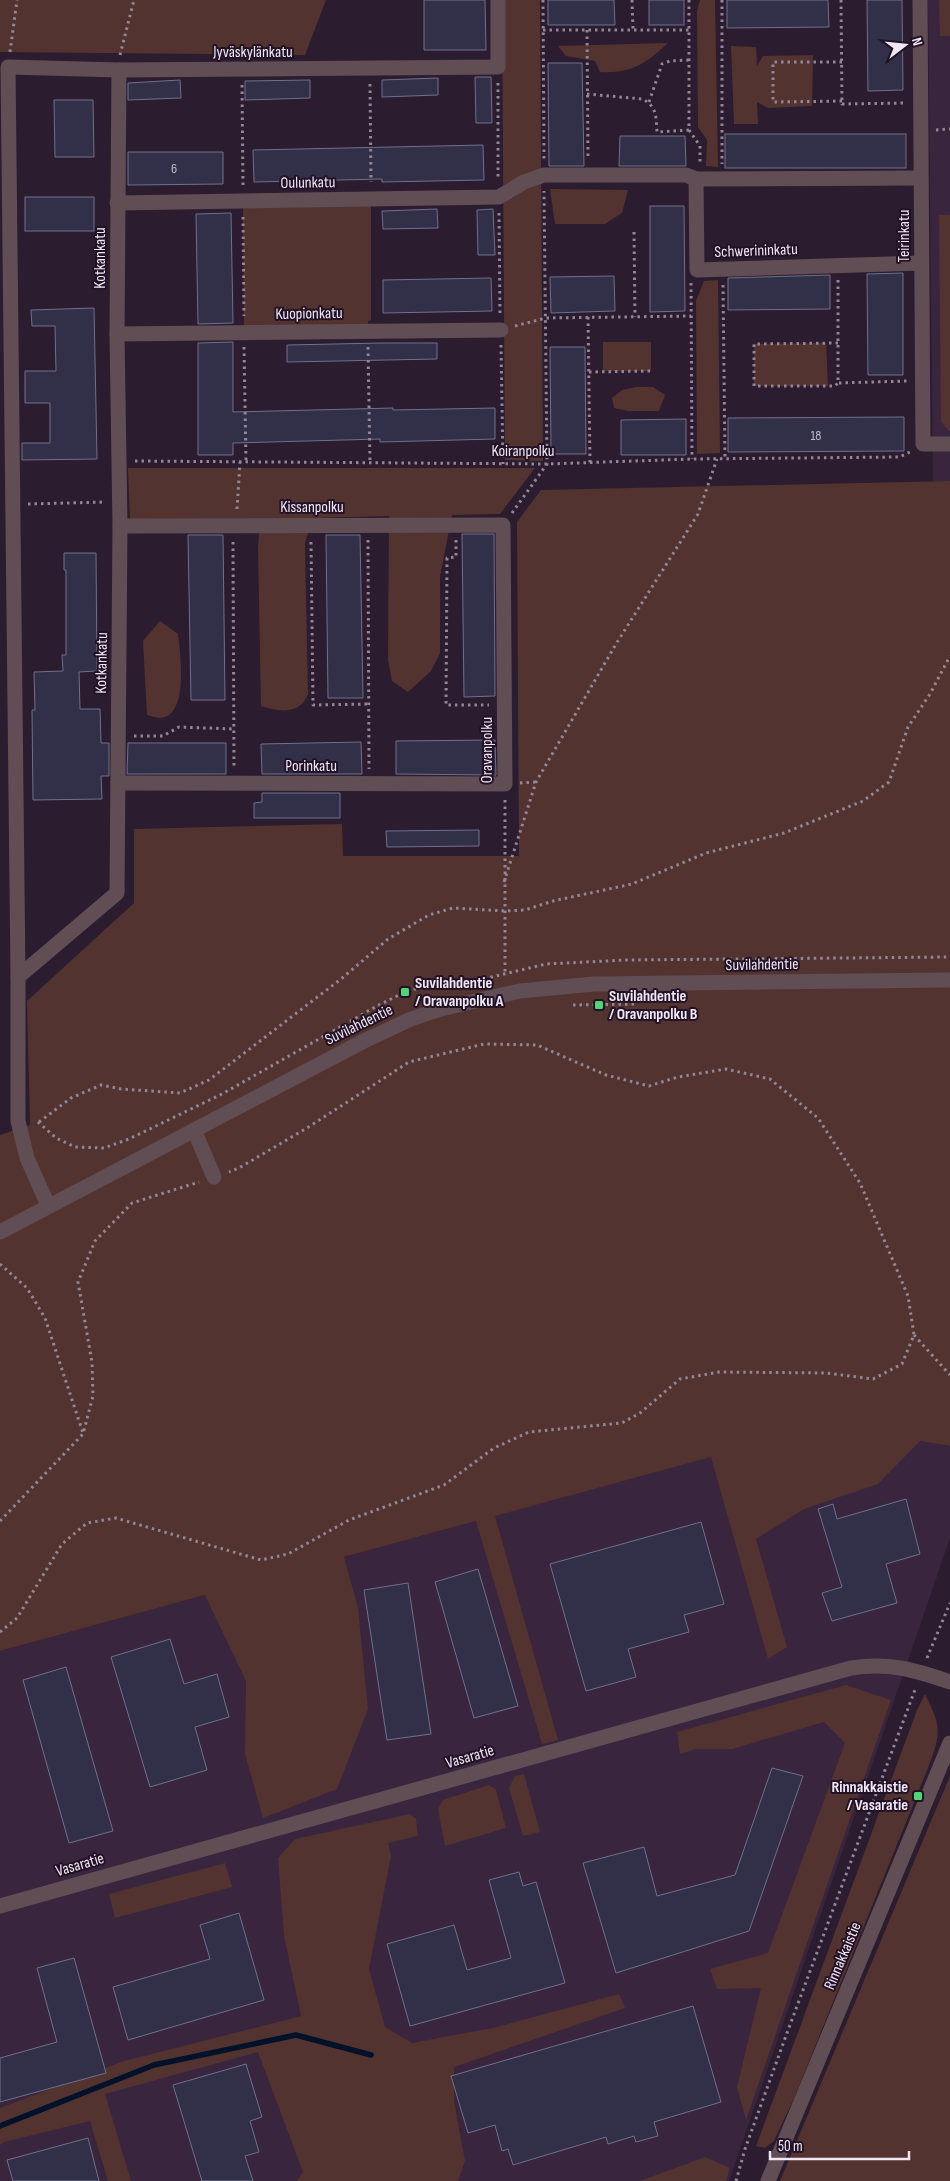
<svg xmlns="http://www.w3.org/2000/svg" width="950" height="2181" font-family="'Sofia Sans Condensed',sans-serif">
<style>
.built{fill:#39253e}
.green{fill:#53332f}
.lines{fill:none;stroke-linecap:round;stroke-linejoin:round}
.stream{stroke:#00112a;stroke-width:5.5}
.building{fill:#313048;stroke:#70708c}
.path{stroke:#938697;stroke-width:3;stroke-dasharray:2.5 4;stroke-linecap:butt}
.minor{stroke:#614e55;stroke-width:15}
.poi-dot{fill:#4ed676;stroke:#221226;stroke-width:2}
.labels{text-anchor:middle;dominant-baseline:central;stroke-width:4;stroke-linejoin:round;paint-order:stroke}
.number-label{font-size:14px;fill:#c1b9c9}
.street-label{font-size:16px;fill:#f1e7f4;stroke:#221226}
.poi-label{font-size:16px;font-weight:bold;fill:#f1e7f4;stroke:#221226;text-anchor:start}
</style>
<rect width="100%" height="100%" fill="#2b1c30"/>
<!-- built -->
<g class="built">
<path d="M928,0H950V481H933Z"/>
<path d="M920,1441L950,1446V1538L729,2181H0V1651L758,1444Z"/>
</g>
<!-- green -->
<g class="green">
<path d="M0,0H326L305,55L0,52Z"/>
<path d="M502,0H540L543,461L505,460Z"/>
<path d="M700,0H715L718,167L706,166L707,140L698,127L697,11Z"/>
<path d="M939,0H950V36H940Z"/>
<path d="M668,43C647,63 631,74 600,72L595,61L566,56L558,46Z"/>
<path d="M731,46L756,47L757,66L763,56L813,55L812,106L768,108L757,102L758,124H734Z"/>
<path d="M550,189L628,190L622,213L605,224H555Z"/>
<path d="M371,199V320L368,321V331L244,333L243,201Z"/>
<path d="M939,215H950V432L941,422Z"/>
<path d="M718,280L720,453L697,454L696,301L704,281Z"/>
<rect x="603" y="342" width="48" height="29"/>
<path d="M826,343L828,386H754V344Z"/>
<path d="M636,387H653L665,395L659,411H628L614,408L612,398L622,390Z"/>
<path d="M128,468H535L500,514L452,515L440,577V653L431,671L408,692L392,681L388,660L389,516L313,518L305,543L308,694C300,715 279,712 261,706L258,548L260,519L130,521Z"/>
<path d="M950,481V1446L920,1441L878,1484L804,1509L756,1539L787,1647L768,1659L711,1457L495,1516L558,1740L542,1744L476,1521L344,1557L358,1608L368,1709L337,1789L263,1818L245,1754L246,1681L205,1595L0,1651V1135L30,1125L27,1001L134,903V829L342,824L343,856H519L517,522L541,490Z"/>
<path d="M160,621L178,634C180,652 190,718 159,718C155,717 151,716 147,715L143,641Z"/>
<path d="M846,1685L891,1700L746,2120L737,2087L761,1988L717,1989L710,1969L768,1953L845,1743L824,1722L732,1749H696L680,1754L677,1732Z"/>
<path d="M925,1694C942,1728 941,1733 928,1768L795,2096L774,2141L765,2148L756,2146L917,1710Z"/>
<path d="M524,1774L540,1832L523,1836L509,1788L515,1776Z"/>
<path d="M950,1776V2181H780Z"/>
<path d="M489,1785L496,1790L506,1828L445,1846L438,1809L443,1800Z"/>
<path d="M410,1814L416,1819L418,1836L388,1843L391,1856L369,1969L385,2027L412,2043L493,2028L619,1994L625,2008L454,2067V2101L465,2161L458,2181H297L303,2172L258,2052L105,2094L131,2181H108L90,2121L4,2142L0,2145V2108L124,2061L301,2016L284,1936L278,1858L295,1839Z"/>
<path d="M225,1863L232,1887L115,1918L109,1894Z"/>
<path d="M705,2157L730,2168L726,2181H640Z"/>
</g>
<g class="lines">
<!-- stream -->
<path class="stream" d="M0,2126L154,2065L296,2035L371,2055"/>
</g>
<!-- building -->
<g class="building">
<path d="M424,0H485L486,50H424Z"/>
<path d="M548,0H614L615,25H548Z"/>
<rect x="649" y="0" width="35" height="25"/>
<path d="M727,0H828L829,27L727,28Z"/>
<path d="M867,0H902L903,90L868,91Z"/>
<path d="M548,63H582L584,166H549Z"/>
<path d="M475,77H491L492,123H476Z"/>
<path d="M438,78V95L382,97V80Z"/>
<path d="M180,80L181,98L128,100V83Z"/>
<path d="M310,80V98L245,100V81Z"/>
<path d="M54,100H93L94,157H55Z"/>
<rect x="725" y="134" width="181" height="34"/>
<path d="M620,136H685L686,166H619Z"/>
<path d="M483,145L484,180L382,182V179L254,182L253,150Z"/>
<path d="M128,152H223V184L128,185Z"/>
<rect x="25" y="197" width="69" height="34"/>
<path d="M650,206H684L685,311L650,312Z"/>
<path d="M437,209L438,228L383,229L382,211Z"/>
<path d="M493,209L495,255H478L477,210Z"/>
<path d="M231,213L233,323L198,324L196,214Z"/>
<path d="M903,273V375H868L867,274Z"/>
<path d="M830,275V309L728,310V278Z"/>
<path d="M614,276L615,311L551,313L550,277Z"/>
<path d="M491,278L492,311L383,313V280Z"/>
<path d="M94,308L97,459L22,460V443H50V403H25V371H56L55,326H32L31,310Z"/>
<path d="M233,342V412L393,408V410L495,408V439L380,442V439L233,443V455H198V343Z"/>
<path d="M381,343H437V359L287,362V345Z"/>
<path d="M550,347H585L586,454H551Z"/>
<path d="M904,417V451L728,452V418Z"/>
<path d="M686,419V455H621V420Z"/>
<path d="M462,534H494L495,696L464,697Z"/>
<path d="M188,535H223L225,700H191Z"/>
<path d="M326,535H360L363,698H328Z"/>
<path d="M64,553H96L97,671L79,672L80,709H100L101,743H109V776H101L102,799L33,800L32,710H35L34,672L63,671L62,655H66V570H64Z"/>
<path d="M495,740L496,775L396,774V741Z"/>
<path d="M361,742L362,774H262L261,744Z"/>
<path d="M128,743H226V774H127Z"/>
<path d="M262,793H340V818H254V803L262,802Z"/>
<path d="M479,830V846L387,847L386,831Z"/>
<path d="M906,1499L920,1554L886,1564L897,1603L832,1621L822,1593L842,1587L818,1509L833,1504L837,1519Z"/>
<path d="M701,1522L724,1604L684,1615L689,1632L628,1649L636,1677L586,1691L550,1564Z"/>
<path d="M478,1569L518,1706L474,1718L435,1582Z"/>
<path d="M408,1583L431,1734L387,1740L364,1590Z"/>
<path d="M170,1639L184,1684L217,1674L229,1717L195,1727L207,1770L150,1787L111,1657Z"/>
<path d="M66,1667L113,1831L69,1843L23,1680Z"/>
<path d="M772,1768L803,1776L749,1931L616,1973L583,1863L644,1847L657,1896L735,1875Z"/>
<path d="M519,1872L523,1886L536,1882L565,1983L410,2026L387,1944L454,1925L467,1970L511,1958L489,1880Z"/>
<path d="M239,1913L264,2000L128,2040L113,1987L210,1959L200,1925Z"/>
<path d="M74,1958L106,2073L0,2102V2058L57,2042L37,1968Z"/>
<path d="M693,2006L721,2102L654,2122L658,2136L636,2142L634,2136L608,2144L606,2137L513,2165L508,2149L502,2151L495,2125L468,2133L451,2076Z"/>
<path d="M246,2064L262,2117L250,2121L259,2152L245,2156L253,2181H202L173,2085Z"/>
<path d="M88,2138L99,2181H13L7,2160Z"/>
</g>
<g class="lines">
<!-- path -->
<g class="path">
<path d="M543,0L544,159"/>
<path d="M632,0L633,30"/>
<path d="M689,0V130L700,146V164"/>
<path d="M722,0V164"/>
<path d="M841,0L842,104L905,103"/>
<path d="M543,30H689"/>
<path d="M587,30L588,159"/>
<path d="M10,52L17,0"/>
<path d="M120,55L134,0"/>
<path d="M842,62H773V102L842,101"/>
<path d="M498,83V179"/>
<path d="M370,84L371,182"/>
<path d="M242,85L243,186"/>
<path d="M587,94L642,99C657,106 656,117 657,132L689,130"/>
<path d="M649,102L662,64L670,61L689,60"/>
<path d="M936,130L950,129"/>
<path d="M499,213L500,314"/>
<path d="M243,217L244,316"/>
<path d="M634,232L635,317"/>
<path d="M838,280V383L907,381"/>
<path d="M691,283L692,459"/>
<path d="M723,285L725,459"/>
<path d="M588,317L590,463"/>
<path d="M515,326L546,318L691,316"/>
<path d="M838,343L754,344V386H835L838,383"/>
<path d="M501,345L503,464"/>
<path d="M244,347L246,462"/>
<path d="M368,347L370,463"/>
<path d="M589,372L651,371"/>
<path d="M135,461L547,464L692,459L899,457L910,452"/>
<path d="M28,504L105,502"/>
<path d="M237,509L240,462"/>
<path d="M512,513L547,464L544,191"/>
<path d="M368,540L369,769"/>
<path d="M456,540V557L447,558L446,705H489"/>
<path d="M233,542L234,768"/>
<path d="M311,542L313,705L369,704"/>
<path d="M134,736H163L179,727L234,729"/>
<path d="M520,783L536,782"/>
<path d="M505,800V975"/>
<path d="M504,882L536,782L616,644L698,514L717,459"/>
<path d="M573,1005L637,1004"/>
<path d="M38,1122L56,1138L75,1147L104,1148L129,1139L222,1094L377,1006L405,992L425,986L479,980L546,964L626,960L950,957"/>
<path d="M39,1122L71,1098L101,1085L121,1089L180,1093L209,1080L341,979L388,939L429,915L453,908L505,911L525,910L553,901L632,884L706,853L784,833L863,801L889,782L908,727L930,694L950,656"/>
<path d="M0,1264L27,1288L45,1318L83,1433"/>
<path d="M914,1335L950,1375"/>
<path d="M0,1521L83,1434L93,1396L92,1362L78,1282L95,1241L132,1203L199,1182"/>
<path d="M0,1632L17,1618L62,1544L87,1523L116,1518L261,1560L288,1554L349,1520L444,1485L494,1448L529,1432L622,1423L640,1413L680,1379L719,1372L826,1373L873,1379L902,1364L914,1335L908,1296L860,1183L818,1118L770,1079L726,1069L678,1077L649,1086L606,1075L537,1045L484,1044L409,1062L307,1128L239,1168L229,1172"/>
<path d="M927,1658L950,1603"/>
<path d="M736,2181L745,2149L787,2033L916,1687"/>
</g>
<!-- minor -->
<g class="minor">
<path d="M920,0L923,444H950"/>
<path d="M921,178L696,179L697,270L921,263"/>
<path d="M117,203L499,197L524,182L544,175H686L696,179"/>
<path d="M117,334L501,330"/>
<path d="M118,783L505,784L503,525L120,526"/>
<path d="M18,977L8,67L119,70L498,67V0"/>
<path d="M194,1130L214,1177"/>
<path d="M48,1205L27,1158L18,1121V977L117,893L120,526L117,334L119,70"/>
<path d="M0,1232L364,1041L411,1019L441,1009L520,991L594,984L950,980"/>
<path d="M0,1906L851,1668C889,1662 915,1670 950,1682"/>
<path d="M768,2181L950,1743"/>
</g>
</g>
<!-- markers -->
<g class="poi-dot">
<rect x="400" y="987" width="10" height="10" rx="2.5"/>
<rect x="594" y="1000" width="10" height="10" rx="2.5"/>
<rect x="913" y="1791" width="10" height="10" rx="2.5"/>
</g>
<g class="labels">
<!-- number labels -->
<g class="number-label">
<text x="174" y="168">6</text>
<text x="816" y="435">18</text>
</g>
<!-- street labels -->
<g class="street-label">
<text x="253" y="52">Jyväskylänkatu</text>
<text transform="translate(308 183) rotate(-1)">Oulunkatu</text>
<text transform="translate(904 236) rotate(-90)">Teirinkatu</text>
<text transform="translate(756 251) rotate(-2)">Schwerininkatu</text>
<text transform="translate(100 258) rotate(-90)">Kotkankatu</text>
<text transform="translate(309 314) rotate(-1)">Kuopionkatu</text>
<text x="523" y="451">Koiranpolku</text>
<text x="312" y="507">Kissanpolku</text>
<text transform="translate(102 663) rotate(-89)">Kotkankatu</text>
<text transform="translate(487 750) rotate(-90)">Oravanpolku</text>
<text x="311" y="766">Porinkatu</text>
<text transform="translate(762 965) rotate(-1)">Suvilahdentie</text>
<text transform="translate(359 1025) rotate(-26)">Suvilahdentie</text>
<text transform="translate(470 1757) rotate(-16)">Vasaratie</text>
<text transform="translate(80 1865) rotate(-16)">Vasaratie</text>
<text transform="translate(843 1956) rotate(-67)">Rinnakkaistie</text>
</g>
<!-- poi labels -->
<g class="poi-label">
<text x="415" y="983">Suvilahdentie<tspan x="415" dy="18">/ Oravanpolku A</tspan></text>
<text x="609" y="996">Suvilahdentie<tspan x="609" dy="18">/ Oravanpolku B</tspan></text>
<text x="908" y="1787" text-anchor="end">Rinnakkaistie<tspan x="908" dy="18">/ Vasaratie</tspan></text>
</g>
</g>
<!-- north arrow -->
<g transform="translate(905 45) rotate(74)" stroke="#221226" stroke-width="4" paint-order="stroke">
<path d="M0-4L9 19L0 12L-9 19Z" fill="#f1e7f4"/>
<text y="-8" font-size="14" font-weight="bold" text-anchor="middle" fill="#f1e7f4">N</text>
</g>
<!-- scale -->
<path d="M770 2151v8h139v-8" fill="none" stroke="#f1e7f4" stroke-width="2.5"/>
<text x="778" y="2151" font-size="15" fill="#f1e7f4" stroke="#221226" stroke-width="4" paint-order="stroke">50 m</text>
</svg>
